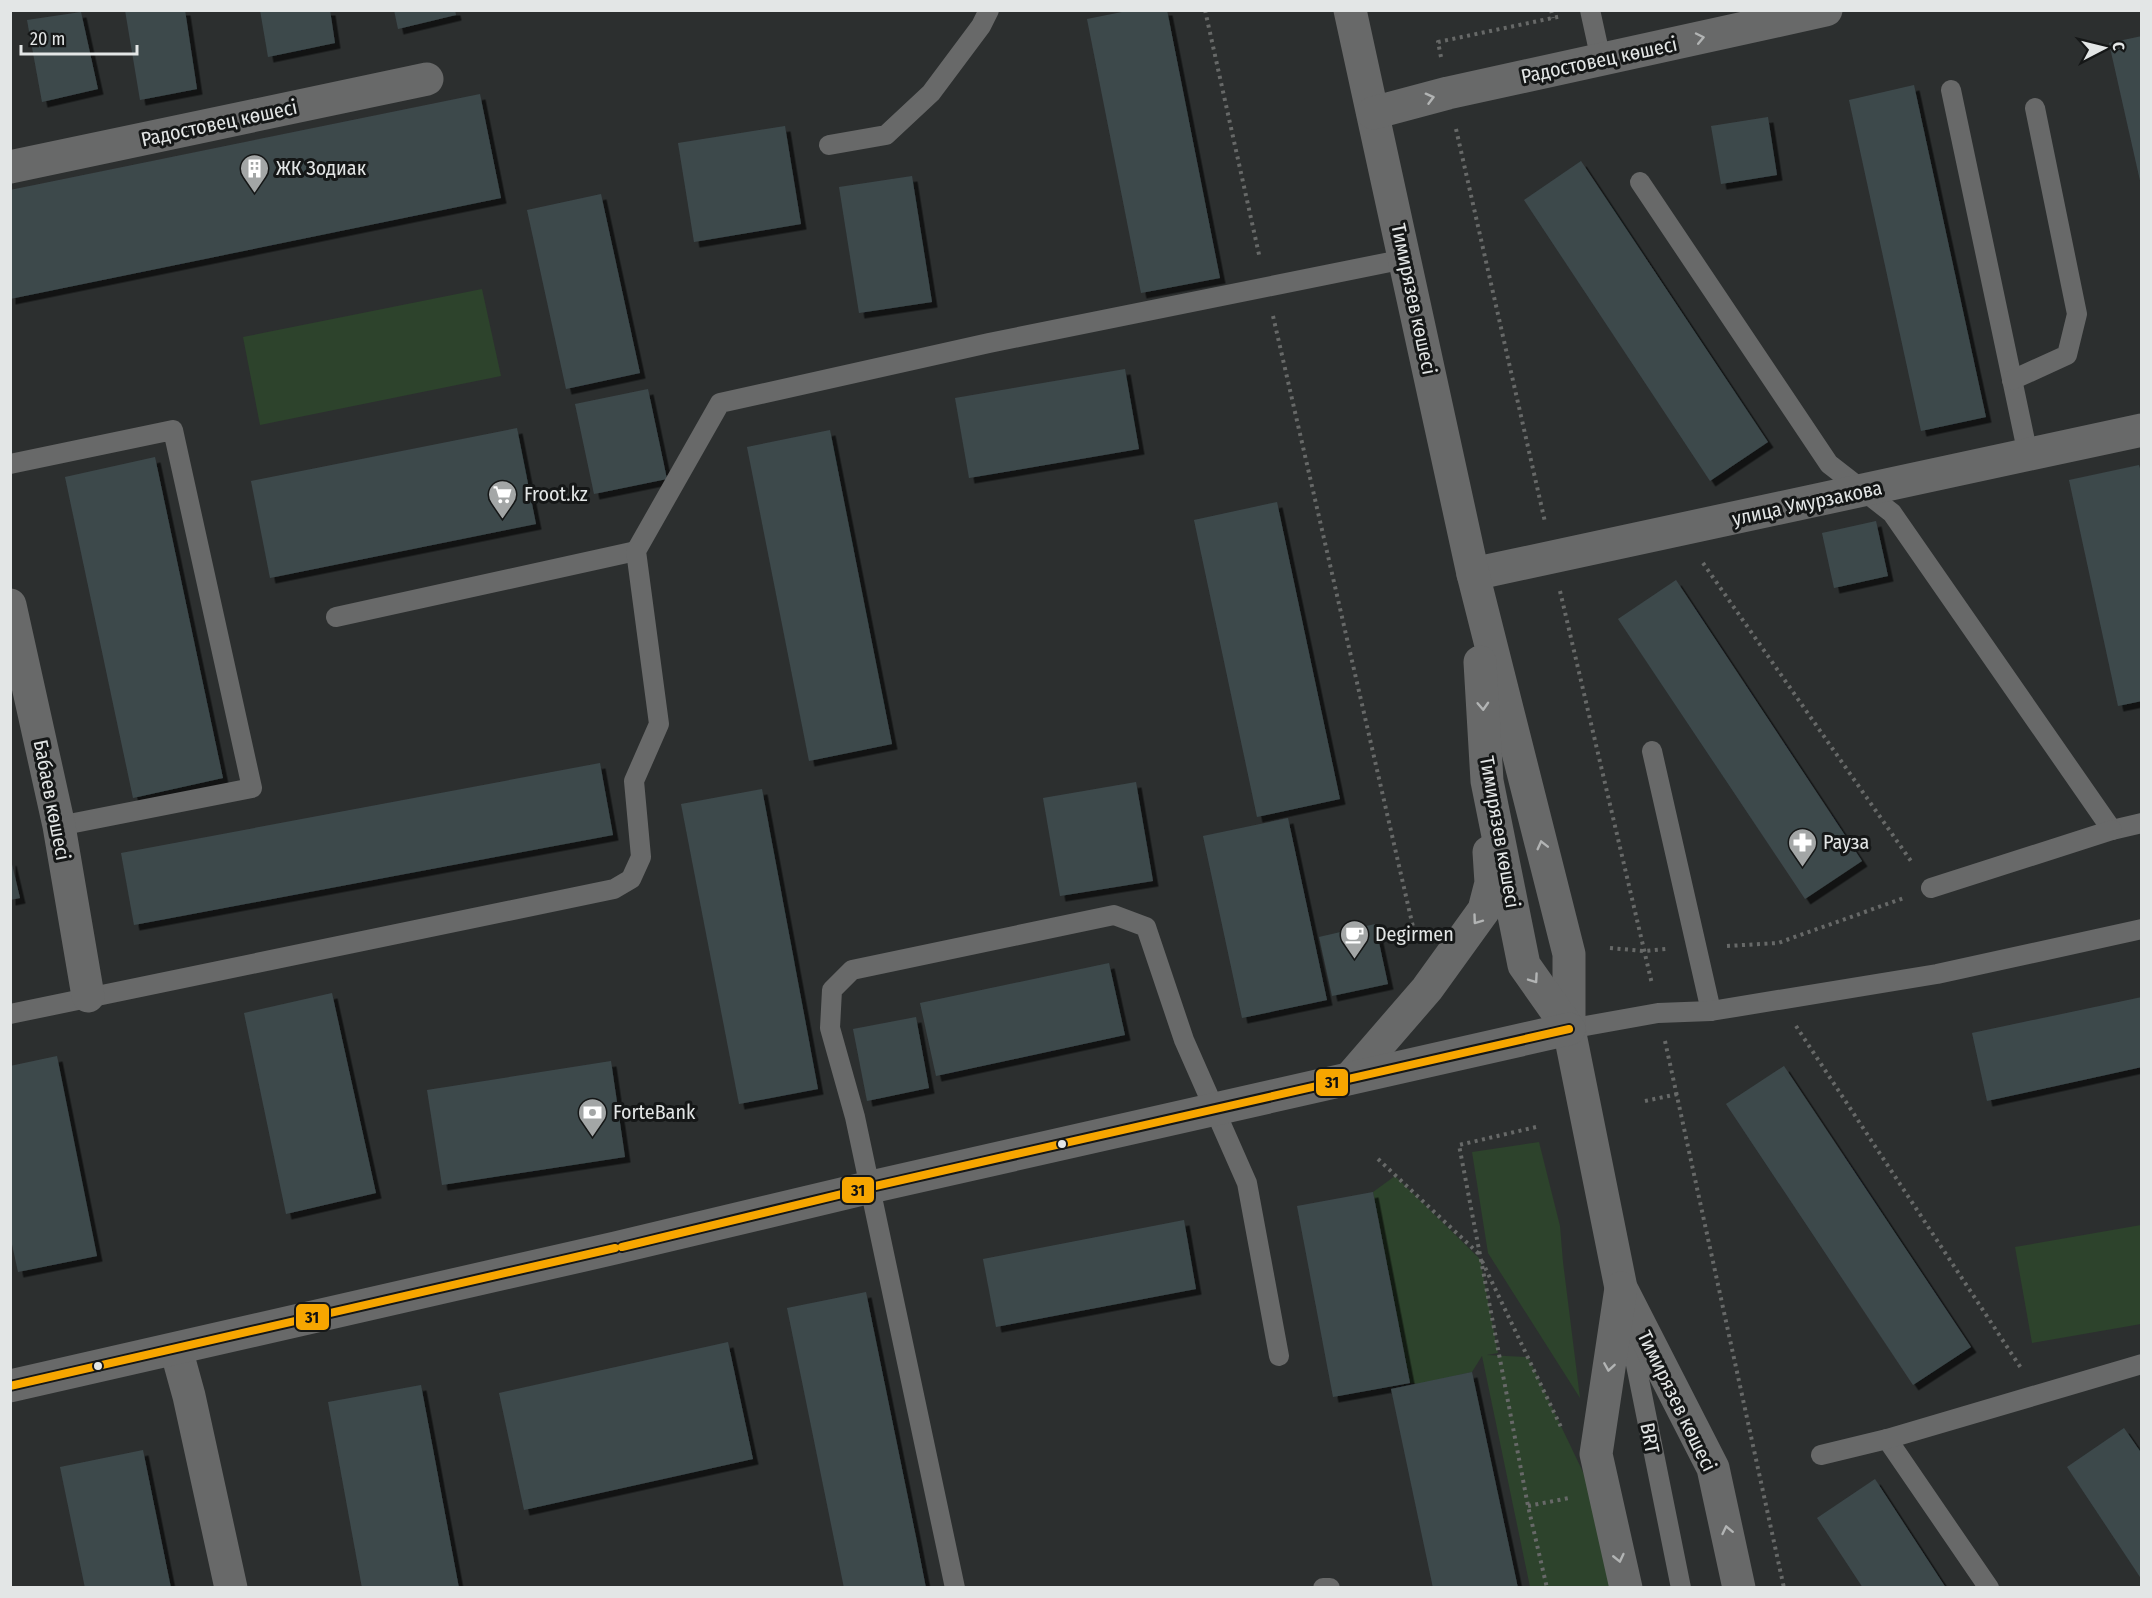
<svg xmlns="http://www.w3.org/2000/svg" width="2152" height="1598" font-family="'Fira Sans Condensed',sans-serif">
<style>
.green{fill:#2d432c}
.building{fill:#3d494c;filter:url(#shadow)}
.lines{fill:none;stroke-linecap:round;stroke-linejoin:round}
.path{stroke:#676968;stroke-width:4;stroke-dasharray:3 4.5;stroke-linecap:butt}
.service{stroke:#686969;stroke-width:20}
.minor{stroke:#686969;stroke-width:33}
.tertiary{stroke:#686969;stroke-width:33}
.bus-1-casing{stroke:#151717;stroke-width:12}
.bus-1{stroke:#f7a600;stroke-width:8}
.oneway{stroke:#b2b4b4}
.bus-dot{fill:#e3e6e6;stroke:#151717;stroke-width:2}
.labels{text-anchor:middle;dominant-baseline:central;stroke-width:6;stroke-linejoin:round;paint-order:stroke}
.street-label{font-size:20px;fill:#e3e6e6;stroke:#151717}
.poi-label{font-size:20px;fill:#e3e6e6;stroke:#151717;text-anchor:start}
.line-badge{stroke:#151717;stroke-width:2}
.pale-badge-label{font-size:16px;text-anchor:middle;font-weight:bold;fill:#111}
</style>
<defs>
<filter id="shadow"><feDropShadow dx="5.5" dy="5.5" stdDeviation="0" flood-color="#0009"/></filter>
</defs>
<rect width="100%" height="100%" fill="#2c2f2f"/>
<!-- green -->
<g class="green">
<path d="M482,289L501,376L260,425L243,337Z"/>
<path d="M1539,1142L1560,1226L1563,1262L1580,1398L1488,1253L1472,1152Z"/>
<path d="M1395,1176L1480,1259L1498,1353L1487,1355L1528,1357L1593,1493L1614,1587H1530L1482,1356L1472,1372L1419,1384L1410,1383L1373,1192Z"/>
<path d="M2141,1225V1324L2032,1343L2015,1247Z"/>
</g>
<!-- building -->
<g class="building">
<path d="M125,10H185L197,89L140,100Z"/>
<path d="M260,10H330L335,43L268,57Z"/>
<path d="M394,10H455L456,15L398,29Z"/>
<path d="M1132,10H1167L1220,278L1141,293L1087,19Z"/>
<path d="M81,12L98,89L42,102L27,20Z"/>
<path d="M2142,36V185H2141L2109,43Z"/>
<path d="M1914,85L1986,417L1921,431L1849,100Z"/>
<path d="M480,94L501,198L10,299V190Z"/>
<path d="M1768,117L1777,175L1721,184L1711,126Z"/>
<path d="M785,126L801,224L694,242L678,143Z"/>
<path d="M1581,161L1768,442L1710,481L1524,200Z"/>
<path d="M912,176L932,302L859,313L839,187Z"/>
<path d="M601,194L640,373L566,389L527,210Z"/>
<path d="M1125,369L1139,449L969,478L955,398Z"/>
<path d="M648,389L667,479L594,494L575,404Z"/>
<path d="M517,428L536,524L270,578L251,481Z"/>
<path d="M830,430L892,744L809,761L747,447Z"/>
<path d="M155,457L223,778L133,798L65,477Z"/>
<path d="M2139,465L2142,476V701L2118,706L2069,480Z"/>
<path d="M1277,502L1340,799L1257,817L1194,520Z"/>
<path d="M1876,521L1888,576L1834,588L1822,533Z"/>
<path d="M1676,580L1862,861L1805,899L1618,619Z"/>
<path d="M600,763L613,835L134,925L121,853Z"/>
<path d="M1136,782L1153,881L1060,896L1043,798Z"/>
<path d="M762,789L818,1089L739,1104L681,804Z"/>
<path d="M1288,818L1327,1000L1242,1018L1203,836Z"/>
<path d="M11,860L20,898L10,900V861Z"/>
<path d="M1375,924L1388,984L1332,996L1319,937Z"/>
<path d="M1109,963L1125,1035L936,1076L920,1003Z"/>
<path d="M332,993L376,1193L286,1214L244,1013Z"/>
<path d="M2142,997V1067L1987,1101L1972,1033Z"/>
<path d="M916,1017L929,1088L867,1101L853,1029Z"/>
<path d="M57,1056L97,1256L18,1272L10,1235V1066Z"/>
<path d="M611,1061L625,1157L442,1185L427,1090Z"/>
<path d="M1784,1066L1971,1347L1913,1385L1726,1104Z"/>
<path d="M1373,1192L1410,1383L1333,1397L1297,1206Z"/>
<path d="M1184,1220L1196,1289L996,1327L983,1259Z"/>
<path d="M866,1292L917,1542L926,1588H844L787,1308Z"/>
<path d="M728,1342L753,1459L524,1510L499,1393Z"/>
<path d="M1472,1372L1518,1588H1433L1391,1389Z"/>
<path d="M421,1385L459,1588H362L328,1402Z"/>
<path d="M2124,1428L2142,1454V1580L2067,1467Z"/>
<path d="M143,1450L171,1588H85L60,1467Z"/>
<path d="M1875,1479L1946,1588H1863L1817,1518Z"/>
</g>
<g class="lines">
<!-- path -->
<g class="path">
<path d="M1205,10L1260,259"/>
<path d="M1551,10L1553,18"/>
<path d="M1441,57L1438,42L1562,16"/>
<path d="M1456,129L1545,522"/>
<path d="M1273,316L1416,940"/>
<path d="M1703,563L1913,864"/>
<path d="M1560,591L1652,984"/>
<path d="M1727,946L1778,943L1904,898"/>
<path d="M1610,948L1644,951L1666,949"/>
<path d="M1796,1026L2021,1368"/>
<path d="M1665,1041L1784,1588"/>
<path d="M1645,1101L1678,1094"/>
<path d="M1536,1127L1459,1145L1528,1506L1547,1588"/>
<path d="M1378,1159L1479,1254"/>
<path d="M1482,1261L1561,1427"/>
<path d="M1528,1506L1569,1498"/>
</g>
<!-- service -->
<g class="service">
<path d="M1590,10L1601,60"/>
<path d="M1951,90L2028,455"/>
<path d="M829,145L886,135L931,93L981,26L989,10"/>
<path d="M1640,182L1829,464L1892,513L2112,830L2142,823"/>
<path d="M2012,380L2067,355L2077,314L2035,108"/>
<path d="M10,464L173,430L252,788L59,826"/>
<path d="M336,617L636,551"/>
<path d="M1652,751L1711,1011"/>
<path d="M1931,888L2112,830"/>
<path d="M10,1014L614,889L631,879L641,857L634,781L659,724L636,551L720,403L989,343L1405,259"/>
<path d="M1569,1029L1658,1013L1711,1011L1937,974L2142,929"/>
<path d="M1627,1320L1681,1588"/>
<path d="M1887,1439L1989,1588"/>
<path d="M1821,1455L1887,1439L2142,1364"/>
<path d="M955,1588L855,1117L830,1028L832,990L852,970L1114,915L1146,927L1184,1040L1247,1183L1279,1356"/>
<path d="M1323,1588H1330"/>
</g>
<!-- minor -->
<g class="minor">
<path d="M10,167L427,79"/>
<path d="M1473,574L2142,430"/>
<path d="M10,605L59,826L88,996"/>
<path d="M176,1349L189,1396L231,1588"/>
</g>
<!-- tertiary -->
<g class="tertiary">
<path d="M1350,10L1473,574L1569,954V1029L1621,1288L1713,1468L1739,1588"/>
<path d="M1373,113L1448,93L1826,10"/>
<path d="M1480,662L1487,781L1524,965L1569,1029"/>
<path d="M1350,1078L1427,989L1484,910L1491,883L1489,852"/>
<path d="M1621,1288L1596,1454L1626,1588"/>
<path d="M10,1386L615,1248L871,1187L1569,1029"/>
</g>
<defs>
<g id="bus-1">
<path d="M622,1247L871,1187L1569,1029"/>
<path d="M10,1386L615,1248"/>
</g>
</defs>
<!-- bus-1 casing -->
<use href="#bus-1" class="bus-1-casing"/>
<!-- bus-1 -->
<use href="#bus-1" class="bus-1"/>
</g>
<!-- one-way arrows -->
<defs><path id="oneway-chevron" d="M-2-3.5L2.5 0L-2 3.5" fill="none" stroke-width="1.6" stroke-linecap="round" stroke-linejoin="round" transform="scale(1.5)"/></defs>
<g class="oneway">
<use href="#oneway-chevron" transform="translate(1700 38) rotate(-12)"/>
<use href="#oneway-chevron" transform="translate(1430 98) rotate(-15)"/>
<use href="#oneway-chevron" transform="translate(1483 706) rotate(87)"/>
<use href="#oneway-chevron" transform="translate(1542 845) rotate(-104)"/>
<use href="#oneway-chevron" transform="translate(1477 920) rotate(126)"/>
<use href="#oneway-chevron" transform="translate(1534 979) rotate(55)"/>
<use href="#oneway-chevron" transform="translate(1609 1367) rotate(99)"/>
<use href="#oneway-chevron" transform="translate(1727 1530) rotate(-102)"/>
<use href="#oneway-chevron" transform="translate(1619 1558) rotate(77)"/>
</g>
<!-- icons -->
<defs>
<symbol id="building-pin" viewBox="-11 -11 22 30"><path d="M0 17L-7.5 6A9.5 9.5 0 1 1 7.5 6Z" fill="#a3a6a6" stroke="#151717"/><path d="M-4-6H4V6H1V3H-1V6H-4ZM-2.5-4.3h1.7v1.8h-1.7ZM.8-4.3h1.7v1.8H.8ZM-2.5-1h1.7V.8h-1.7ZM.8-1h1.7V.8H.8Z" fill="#fff"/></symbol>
<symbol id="supermarket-pin" viewBox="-11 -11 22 30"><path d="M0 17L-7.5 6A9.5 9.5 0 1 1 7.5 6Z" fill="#a3a6a6" stroke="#151717"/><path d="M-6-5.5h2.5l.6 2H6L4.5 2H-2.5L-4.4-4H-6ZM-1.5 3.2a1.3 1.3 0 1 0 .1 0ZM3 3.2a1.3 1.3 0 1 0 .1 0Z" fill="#fff"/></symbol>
<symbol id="pharmacy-pin" viewBox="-11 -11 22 30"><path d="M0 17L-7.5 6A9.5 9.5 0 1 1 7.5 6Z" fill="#a3a6a6" stroke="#151717"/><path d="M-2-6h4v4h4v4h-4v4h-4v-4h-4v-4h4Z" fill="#fff"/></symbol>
<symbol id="cafe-pin" viewBox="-11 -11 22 30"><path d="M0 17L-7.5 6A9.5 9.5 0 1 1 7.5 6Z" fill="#a3a6a6" stroke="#151717"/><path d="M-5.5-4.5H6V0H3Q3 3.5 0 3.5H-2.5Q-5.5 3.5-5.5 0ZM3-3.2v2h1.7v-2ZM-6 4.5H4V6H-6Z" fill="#fff"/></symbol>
<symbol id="bank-pin" viewBox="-11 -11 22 30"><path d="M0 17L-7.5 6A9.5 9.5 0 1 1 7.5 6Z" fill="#a3a6a6" stroke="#151717"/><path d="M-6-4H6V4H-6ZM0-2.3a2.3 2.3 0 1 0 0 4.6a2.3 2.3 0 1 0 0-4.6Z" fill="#fff"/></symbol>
</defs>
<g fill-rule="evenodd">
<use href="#building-pin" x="238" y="152" width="33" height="45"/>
<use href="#supermarket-pin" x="486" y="478" width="33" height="45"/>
<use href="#pharmacy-pin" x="1786" y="826" width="33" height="45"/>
<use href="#cafe-pin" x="1338" y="918" width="33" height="45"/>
<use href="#bank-pin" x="576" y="1096" width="33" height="45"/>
</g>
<!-- markers -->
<g class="bus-dot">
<circle cx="1062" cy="1144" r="5"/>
<circle cx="98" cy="1366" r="5"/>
</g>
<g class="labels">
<!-- street labels -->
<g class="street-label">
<text transform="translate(1599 60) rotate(-12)">Радостовец көшесі</text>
<text transform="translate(219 123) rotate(-12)">Радостовец көшесі</text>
<text transform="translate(1414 299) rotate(78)">Тимирязев көшесі</text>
<text transform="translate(1807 503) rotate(-12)">улица Умурзакова</text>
<text transform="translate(52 800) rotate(79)">Бабаев көшесі</text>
<text transform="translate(1500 832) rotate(80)">Тимирязев көшесі</text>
<text transform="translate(1677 1401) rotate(64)">Тимирязев көшесі</text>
<text transform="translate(1650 1438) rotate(79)">BRT</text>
</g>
<!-- poi labels -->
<g class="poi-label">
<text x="276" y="168">ЖК Зодиак</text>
<text x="524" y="494">Froot.kz</text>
<text x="1823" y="842">Рауза</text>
<text x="1375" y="934">Degirmen</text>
<text x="613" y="1112">ForteBank</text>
</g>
</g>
<g class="line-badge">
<rect x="1315" y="1068" width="34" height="29" rx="6" fill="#f7a600"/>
<rect x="841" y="1176" width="34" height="28" rx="6" fill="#f7a600"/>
<rect x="295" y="1303" width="35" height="28" rx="6" fill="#f7a600"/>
</g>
<g class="pale-badge-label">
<text x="1332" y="1088">31</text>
<text x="858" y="1196">31</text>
<text x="312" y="1323">31</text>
</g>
<!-- border -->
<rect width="2152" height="1598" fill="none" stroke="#e3e6e6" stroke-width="24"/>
<!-- north arrow -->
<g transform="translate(2104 48) rotate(83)" stroke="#151717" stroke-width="4.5" paint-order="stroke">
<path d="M0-4.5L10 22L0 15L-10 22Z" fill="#e3e6e6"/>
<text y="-9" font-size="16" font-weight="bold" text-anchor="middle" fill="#e3e6e6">С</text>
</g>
<!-- scale -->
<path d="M21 45v9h116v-9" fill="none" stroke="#e3e6e6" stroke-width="3"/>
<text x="30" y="45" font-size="18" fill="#e3e6e6" stroke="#151717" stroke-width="4.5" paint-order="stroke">20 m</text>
</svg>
